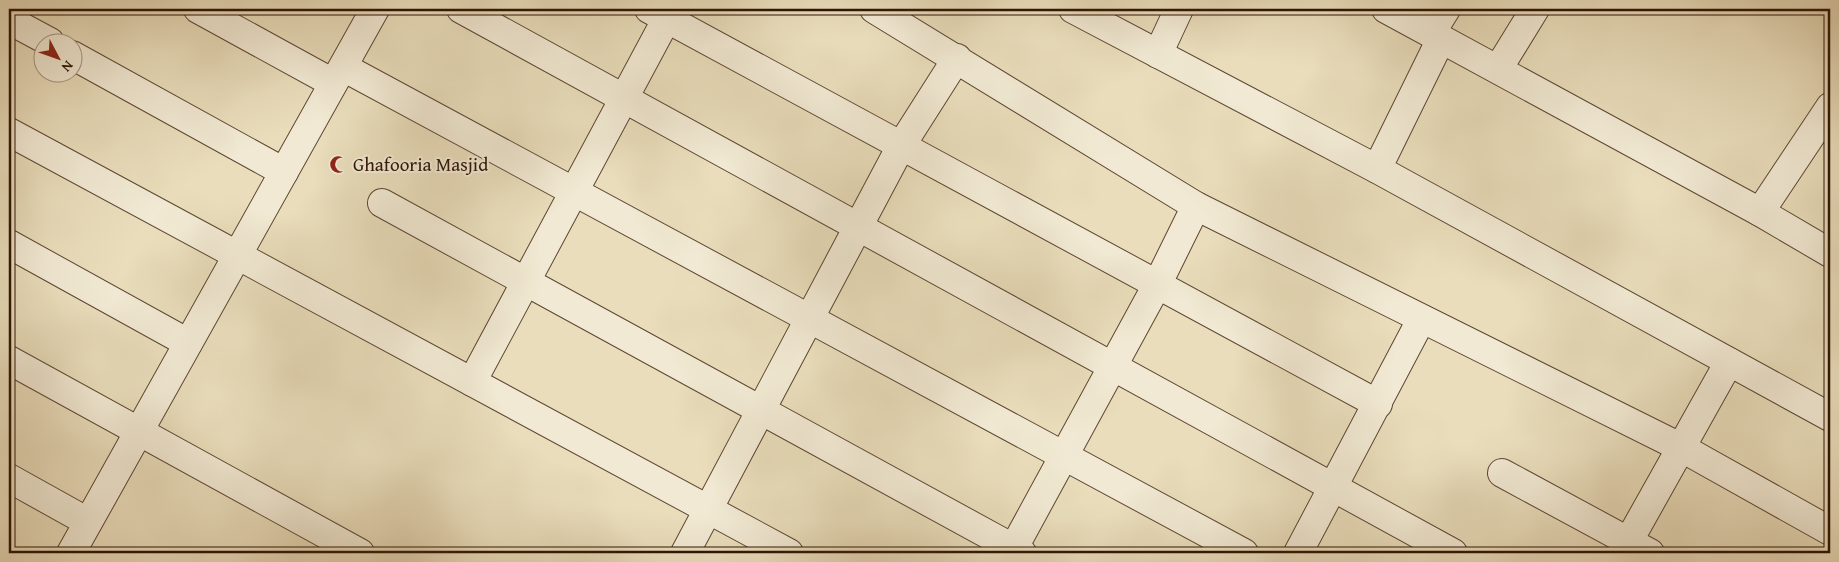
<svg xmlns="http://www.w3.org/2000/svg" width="1839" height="562" font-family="'Gentium Book Plus',serif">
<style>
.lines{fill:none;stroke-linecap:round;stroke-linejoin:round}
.minor-casing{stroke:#5e4632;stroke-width:30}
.minor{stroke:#f1e9d3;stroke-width:28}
.labels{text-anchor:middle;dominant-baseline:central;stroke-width:4;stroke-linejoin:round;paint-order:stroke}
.poi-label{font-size:19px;fill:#2f1405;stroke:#f1e9d3;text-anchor:start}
</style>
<rect width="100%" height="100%" fill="#e9ddbb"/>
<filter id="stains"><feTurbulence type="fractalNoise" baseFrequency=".004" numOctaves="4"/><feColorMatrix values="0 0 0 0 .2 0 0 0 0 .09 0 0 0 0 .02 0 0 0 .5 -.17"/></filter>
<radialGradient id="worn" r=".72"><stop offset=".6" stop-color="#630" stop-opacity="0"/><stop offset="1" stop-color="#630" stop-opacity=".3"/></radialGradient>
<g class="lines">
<defs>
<g id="minor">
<path d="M198,9L333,83"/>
<path d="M461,9L1453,553"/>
<path d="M649,9L1378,404"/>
<path d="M874,9L1196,206L1680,447L1830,531"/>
<path d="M1073,9L1377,169L1830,417"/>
<path d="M1386,9L1760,212L1830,253"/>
<path d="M9,20L50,42"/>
<path d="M1431,33L1446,9"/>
<path d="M1158,54L1179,9"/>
<path d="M72,55L284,172"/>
<path d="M343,67L1244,553"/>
<path d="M1498,69L1535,9"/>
<path d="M9,132L789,553"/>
<path d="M1377,169L1441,39"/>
<path d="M382,203L1022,553"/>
<path d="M1760,212L1830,107"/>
<path d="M9,244L188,343"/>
<path d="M9,360L360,553"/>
<path d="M472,382L667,18"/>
<path d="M1502,473L1650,553"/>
<path d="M9,478L88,522"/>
<path d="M71,553L375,9"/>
<path d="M685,553L901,146L957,58"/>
<path d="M1011,553L1157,285L1196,206"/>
<path d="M1298,553L1421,320"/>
<path d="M1622,553L1729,362"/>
</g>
</defs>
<!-- minor casing -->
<use href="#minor" class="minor-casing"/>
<!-- minor -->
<use href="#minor" class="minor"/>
</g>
<!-- icons -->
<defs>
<symbol id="mosque-bare" viewBox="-9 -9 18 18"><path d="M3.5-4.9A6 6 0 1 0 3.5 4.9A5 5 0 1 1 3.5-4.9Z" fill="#8f2418" stroke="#f1e9d3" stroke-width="2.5" paint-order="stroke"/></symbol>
</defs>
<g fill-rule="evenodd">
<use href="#mosque-bare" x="326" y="152" width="25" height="25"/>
</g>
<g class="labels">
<!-- poi labels -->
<g class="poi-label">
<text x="353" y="164">Ghafooria Masjid</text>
</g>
</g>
<!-- margin -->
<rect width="1839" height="562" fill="none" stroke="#e9ddbb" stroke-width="30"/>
<rect x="10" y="10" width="1819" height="542" fill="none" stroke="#2f1405" stroke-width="2.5"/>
<rect x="15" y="15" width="1809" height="532" fill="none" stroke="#2f1405"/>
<!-- north arrow -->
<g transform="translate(58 58) rotate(131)"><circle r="24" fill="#f1e9d3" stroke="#a39481"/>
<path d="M0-4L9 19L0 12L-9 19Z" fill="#8f2418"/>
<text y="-8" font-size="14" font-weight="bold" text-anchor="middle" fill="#2f1405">N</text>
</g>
<rect width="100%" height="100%" filter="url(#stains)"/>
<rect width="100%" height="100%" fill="url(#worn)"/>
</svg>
